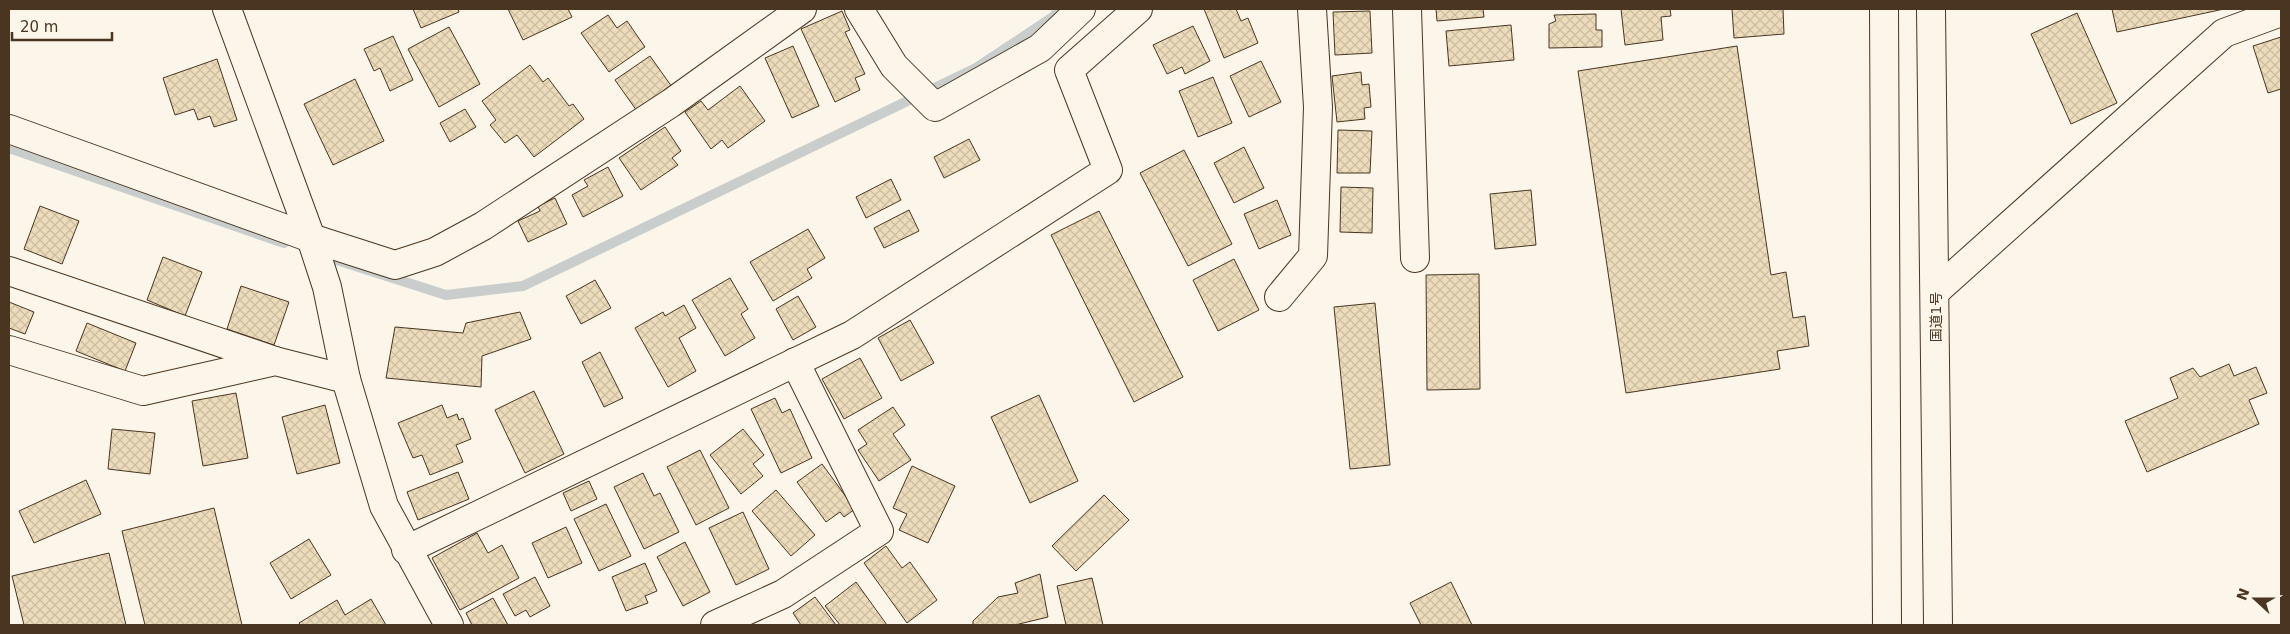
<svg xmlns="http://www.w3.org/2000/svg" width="2290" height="634" font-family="'DejaVu Sans','Noto Sans JP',sans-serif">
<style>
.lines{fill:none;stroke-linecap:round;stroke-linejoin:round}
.stream{stroke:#c9cecd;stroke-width:10}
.building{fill:url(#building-cross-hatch);stroke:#4a3520}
.street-casing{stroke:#4a3520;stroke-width:30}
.highway-casing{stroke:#4a3520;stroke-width:30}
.street{stroke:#fbf6e9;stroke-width:28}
.highway{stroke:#fbf6e9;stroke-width:28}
.labels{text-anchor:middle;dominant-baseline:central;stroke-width:4;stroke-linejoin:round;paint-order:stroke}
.street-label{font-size:14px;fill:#4a3520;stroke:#fbf6e9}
</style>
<defs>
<pattern id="building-cross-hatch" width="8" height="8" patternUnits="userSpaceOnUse" patternTransform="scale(1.25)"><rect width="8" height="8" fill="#ecdcbc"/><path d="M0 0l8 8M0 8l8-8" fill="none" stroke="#ccbda1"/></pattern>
</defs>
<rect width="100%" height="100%" fill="#fbf6e9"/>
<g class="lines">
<!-- stream -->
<g class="stream">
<path d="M9,148L284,243"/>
<path d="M324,256L446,295L523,286L976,68L1053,17L1060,9"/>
</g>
</g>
<!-- building -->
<g class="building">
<path d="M413,9H458L459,12L421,28Z"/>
<path d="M508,9H568L572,17L523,40Z"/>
<path d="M1204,9H1236L1241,21L1248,18L1258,43L1224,58Z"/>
<path d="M1436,9H1483L1484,17L1437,21Z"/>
<path d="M1621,9H1670L1671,16L1661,17L1663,40L1625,45Z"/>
<path d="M1732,9H1783L1784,34L1734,38Z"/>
<path d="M2112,9H2224L2117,32Z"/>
<path d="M842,11L850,30L845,32L865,74L855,78L860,90L835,102L801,29Z"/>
<path d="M1370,11L1372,53L1335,55L1333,12Z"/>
<path d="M2077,13L2117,103L2071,124L2031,34Z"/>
<path d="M1596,14V30H1602V47L1549,48V24L1556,21L1554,15Z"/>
<path d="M608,15L617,28L627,21L645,47L609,72L581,33Z"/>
<path d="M1511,25L1514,60L1449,66L1446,31Z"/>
<path d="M1193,26L1210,61L1185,74L1182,67L1167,74L1153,45Z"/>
<path d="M449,27L480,84L439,107L408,49Z"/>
<path d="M393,36L413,80L390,91L380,68L374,71L364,49Z"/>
<path d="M2281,37V89L2268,93L2253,46Z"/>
<path d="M793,46L819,106L792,118L765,58Z"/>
<path d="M1737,46L1771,275L1786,272L1793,318L1805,316L1809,346L1777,351L1780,369L1626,393L1578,71Z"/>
<path d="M650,56L672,87L637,111L615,80Z"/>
<path d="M217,59L237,120L214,127L210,116L198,120L194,109L175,115L163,78Z"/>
<path d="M1261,61L1281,102L1249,117L1230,76Z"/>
<path d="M530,65L543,82L548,78L569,106L573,104L584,119L534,157L517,135L505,143L490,125L496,120L482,101Z"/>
<path d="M1361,72L1362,85L1369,84L1371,107L1364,108L1365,119L1337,122L1332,76Z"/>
<path d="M1213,77L1232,123L1198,137L1179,91Z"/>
<path d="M355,79L384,141L333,165L304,104Z"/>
<path d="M740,86L765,121L728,148L722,140L711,149L685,112L701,101L708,110Z"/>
<path d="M465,109L476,127L450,142L440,123Z"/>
<path d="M665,127L681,151L672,158L678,165L641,190L619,158Z"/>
<path d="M1338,130L1372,131L1370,173H1337Z"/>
<path d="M969,139L980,160L944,178L934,157Z"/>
<path d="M1244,147L1264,188L1234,203L1214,163Z"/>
<path d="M1184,150L1232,244L1188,266L1140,173Z"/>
<path d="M608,167L623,196L583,217L572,195L588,186L584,180Z"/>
<path d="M891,179L901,200L866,218L856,197Z"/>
<path d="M1341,187L1373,188L1372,233L1340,232Z"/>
<path d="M1531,190L1536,245L1495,249L1490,194Z"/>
<path d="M555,198L567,224L528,242L518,221L540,211L538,206Z"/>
<path d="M1277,200L1291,235L1259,249L1244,214Z"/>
<path d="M40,206L79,221L62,264L24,249Z"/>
<path d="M909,210L919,231L884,248L874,228Z"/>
<path d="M1099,211L1183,377L1134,402L1051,235Z"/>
<path d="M808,229L825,258L807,269L812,278L773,301L750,262Z"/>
<path d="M163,257L202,272L185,316L147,300Z"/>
<path d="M1234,259L1259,310L1218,331L1193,280Z"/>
<path d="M1479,274L1480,389L1427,390L1426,275Z"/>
<path d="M730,278L748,309L741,314L755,338L725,356L692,300Z"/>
<path d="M595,280L611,308L581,324L566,296Z"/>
<path d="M241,286L289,302L274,345L227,329Z"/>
<path d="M798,296L816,327L793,340L776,309Z"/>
<path d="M9,302L34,312L25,334L9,328Z"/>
<path d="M1375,303L1390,465L1350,469L1334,307Z"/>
<path d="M684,305L696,328L679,338L696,371L668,387L635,328L663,312L665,316Z"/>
<path d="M520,312L531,339L482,356L481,387L386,378L395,327L463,333L466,323Z"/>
<path d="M910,320L934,363L901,381L878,338Z"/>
<path d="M87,323L136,343L125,371L76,351Z"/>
<path d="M600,352L623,398L604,407L582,362Z"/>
<path d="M860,358L882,398L844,419L822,379Z"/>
<path d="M2229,364L2234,376L2256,367L2267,393L2249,400L2259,424L2147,472L2125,421L2178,398L2170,378L2193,368L2200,377Z"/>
<path d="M534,391L564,454L525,473L495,410Z"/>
<path d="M236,393L248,458L203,466L192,401Z"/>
<path d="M1039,395L1078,481L1030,503L991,417Z"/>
<path d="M775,398L782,413L790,409L812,458L781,473L751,409Z"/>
<path d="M325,405L340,463L297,474L282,417Z"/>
<path d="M442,405L447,418L457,414L459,420L463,418L471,439L456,445L463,462L430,475L422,455L413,458L398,423Z"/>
<path d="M893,407L905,425L893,434L911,460L879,481L858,450L867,444L858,430Z"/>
<path d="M112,429L155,433L150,474L108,469Z"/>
<path d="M743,429L764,455L753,464L763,476L741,494L710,455Z"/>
<path d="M700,450L729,508L696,525L667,467Z"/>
<path d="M822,464L855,509L844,517L840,512L826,522L797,482Z"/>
<path d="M912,466L955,486L928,543L899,530L907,514L893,508Z"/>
<path d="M458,472L469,499L418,520L407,492Z"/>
<path d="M643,473L654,496L660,493L679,532L644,549L614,487Z"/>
<path d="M86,480L101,514L34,543L19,511Z"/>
<path d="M589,481L597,499L571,511L563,493Z"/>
<path d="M776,490L815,535L791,556L752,511Z"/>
<path d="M1104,495L1129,520L1076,571L1052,546Z"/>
<path d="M606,504L631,556L599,571L574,519Z"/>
<path d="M214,508L242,625H145L122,531Z"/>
<path d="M743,512L769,569L736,585L709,528Z"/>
<path d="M566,527L582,563L548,578L532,543Z"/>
<path d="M477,533L488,553L502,545L519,578L460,610L432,558Z"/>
<path d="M309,539L331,575L291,599L270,563Z"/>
<path d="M685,542L710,592L683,606L657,557Z"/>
<path d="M886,546L902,568L910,562L937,600L907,623L864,563Z"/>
<path d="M109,553L126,625H24L12,576Z"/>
<path d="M645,563L657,591L645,596L648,603L626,611L612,577Z"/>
<path d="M1040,574L1048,617L1015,625H973V621L998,597L1018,593L1015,583Z"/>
<path d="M535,577L550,606L530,617L526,610L515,616L503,594Z"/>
<path d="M1092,578L1103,625H1066L1057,586Z"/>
<path d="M856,582L887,625H840L825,606Z"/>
<path d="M1451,582L1472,625H1421L1410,603Z"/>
<path d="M815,597L836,625H801L793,613Z"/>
<path d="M493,598L508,625H472L466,613Z"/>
<path d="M371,599L386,625H301L299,623L337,600L345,615Z"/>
</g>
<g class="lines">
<defs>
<g id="street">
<path d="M227,9L311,238L327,287L346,379L384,506L449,625"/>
<path d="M859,9L894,66L935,107L1040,48L1081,9"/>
<path d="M1407,9L1415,258"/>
<path d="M9,129L311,238L395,265L435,252L483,226L671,103L802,9"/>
<path d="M9,271L275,361"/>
<path d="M1936,291L2224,33L2281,12"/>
<path d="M1279,297L1313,256L1318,107L1312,9"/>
<path d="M9,350L143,391L275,361L346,379"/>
<path d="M406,550L852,335L1108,170L1069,70L1138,9"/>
<path d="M715,625L783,594L879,531L795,362"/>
</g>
<g id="highway">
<path d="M1884,9L1887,625"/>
<path d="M1931,9L1938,625"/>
</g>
</defs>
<!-- street casing -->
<use href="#street" class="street-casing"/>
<!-- highway casing -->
<use href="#highway" class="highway-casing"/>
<!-- street -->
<use href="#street" class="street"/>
<!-- highway -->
<use href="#highway" class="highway"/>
</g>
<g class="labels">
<!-- street labels -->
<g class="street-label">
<text transform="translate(1936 317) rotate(-90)">国道1号</text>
</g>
</g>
<!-- border -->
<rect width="2290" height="634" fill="none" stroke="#4a3520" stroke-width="20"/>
<!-- north arrow -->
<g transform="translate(2255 599) rotate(291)" stroke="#fbf6e9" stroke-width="4" paint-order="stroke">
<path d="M0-4L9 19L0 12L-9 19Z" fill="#4a3520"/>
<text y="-8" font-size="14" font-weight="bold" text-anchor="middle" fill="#4a3520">N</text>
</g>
<!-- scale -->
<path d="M12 32v8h100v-8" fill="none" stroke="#4a3520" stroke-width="2.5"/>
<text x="20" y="32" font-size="15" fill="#4a3520" stroke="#fbf6e9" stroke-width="4" paint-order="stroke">20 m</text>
</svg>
